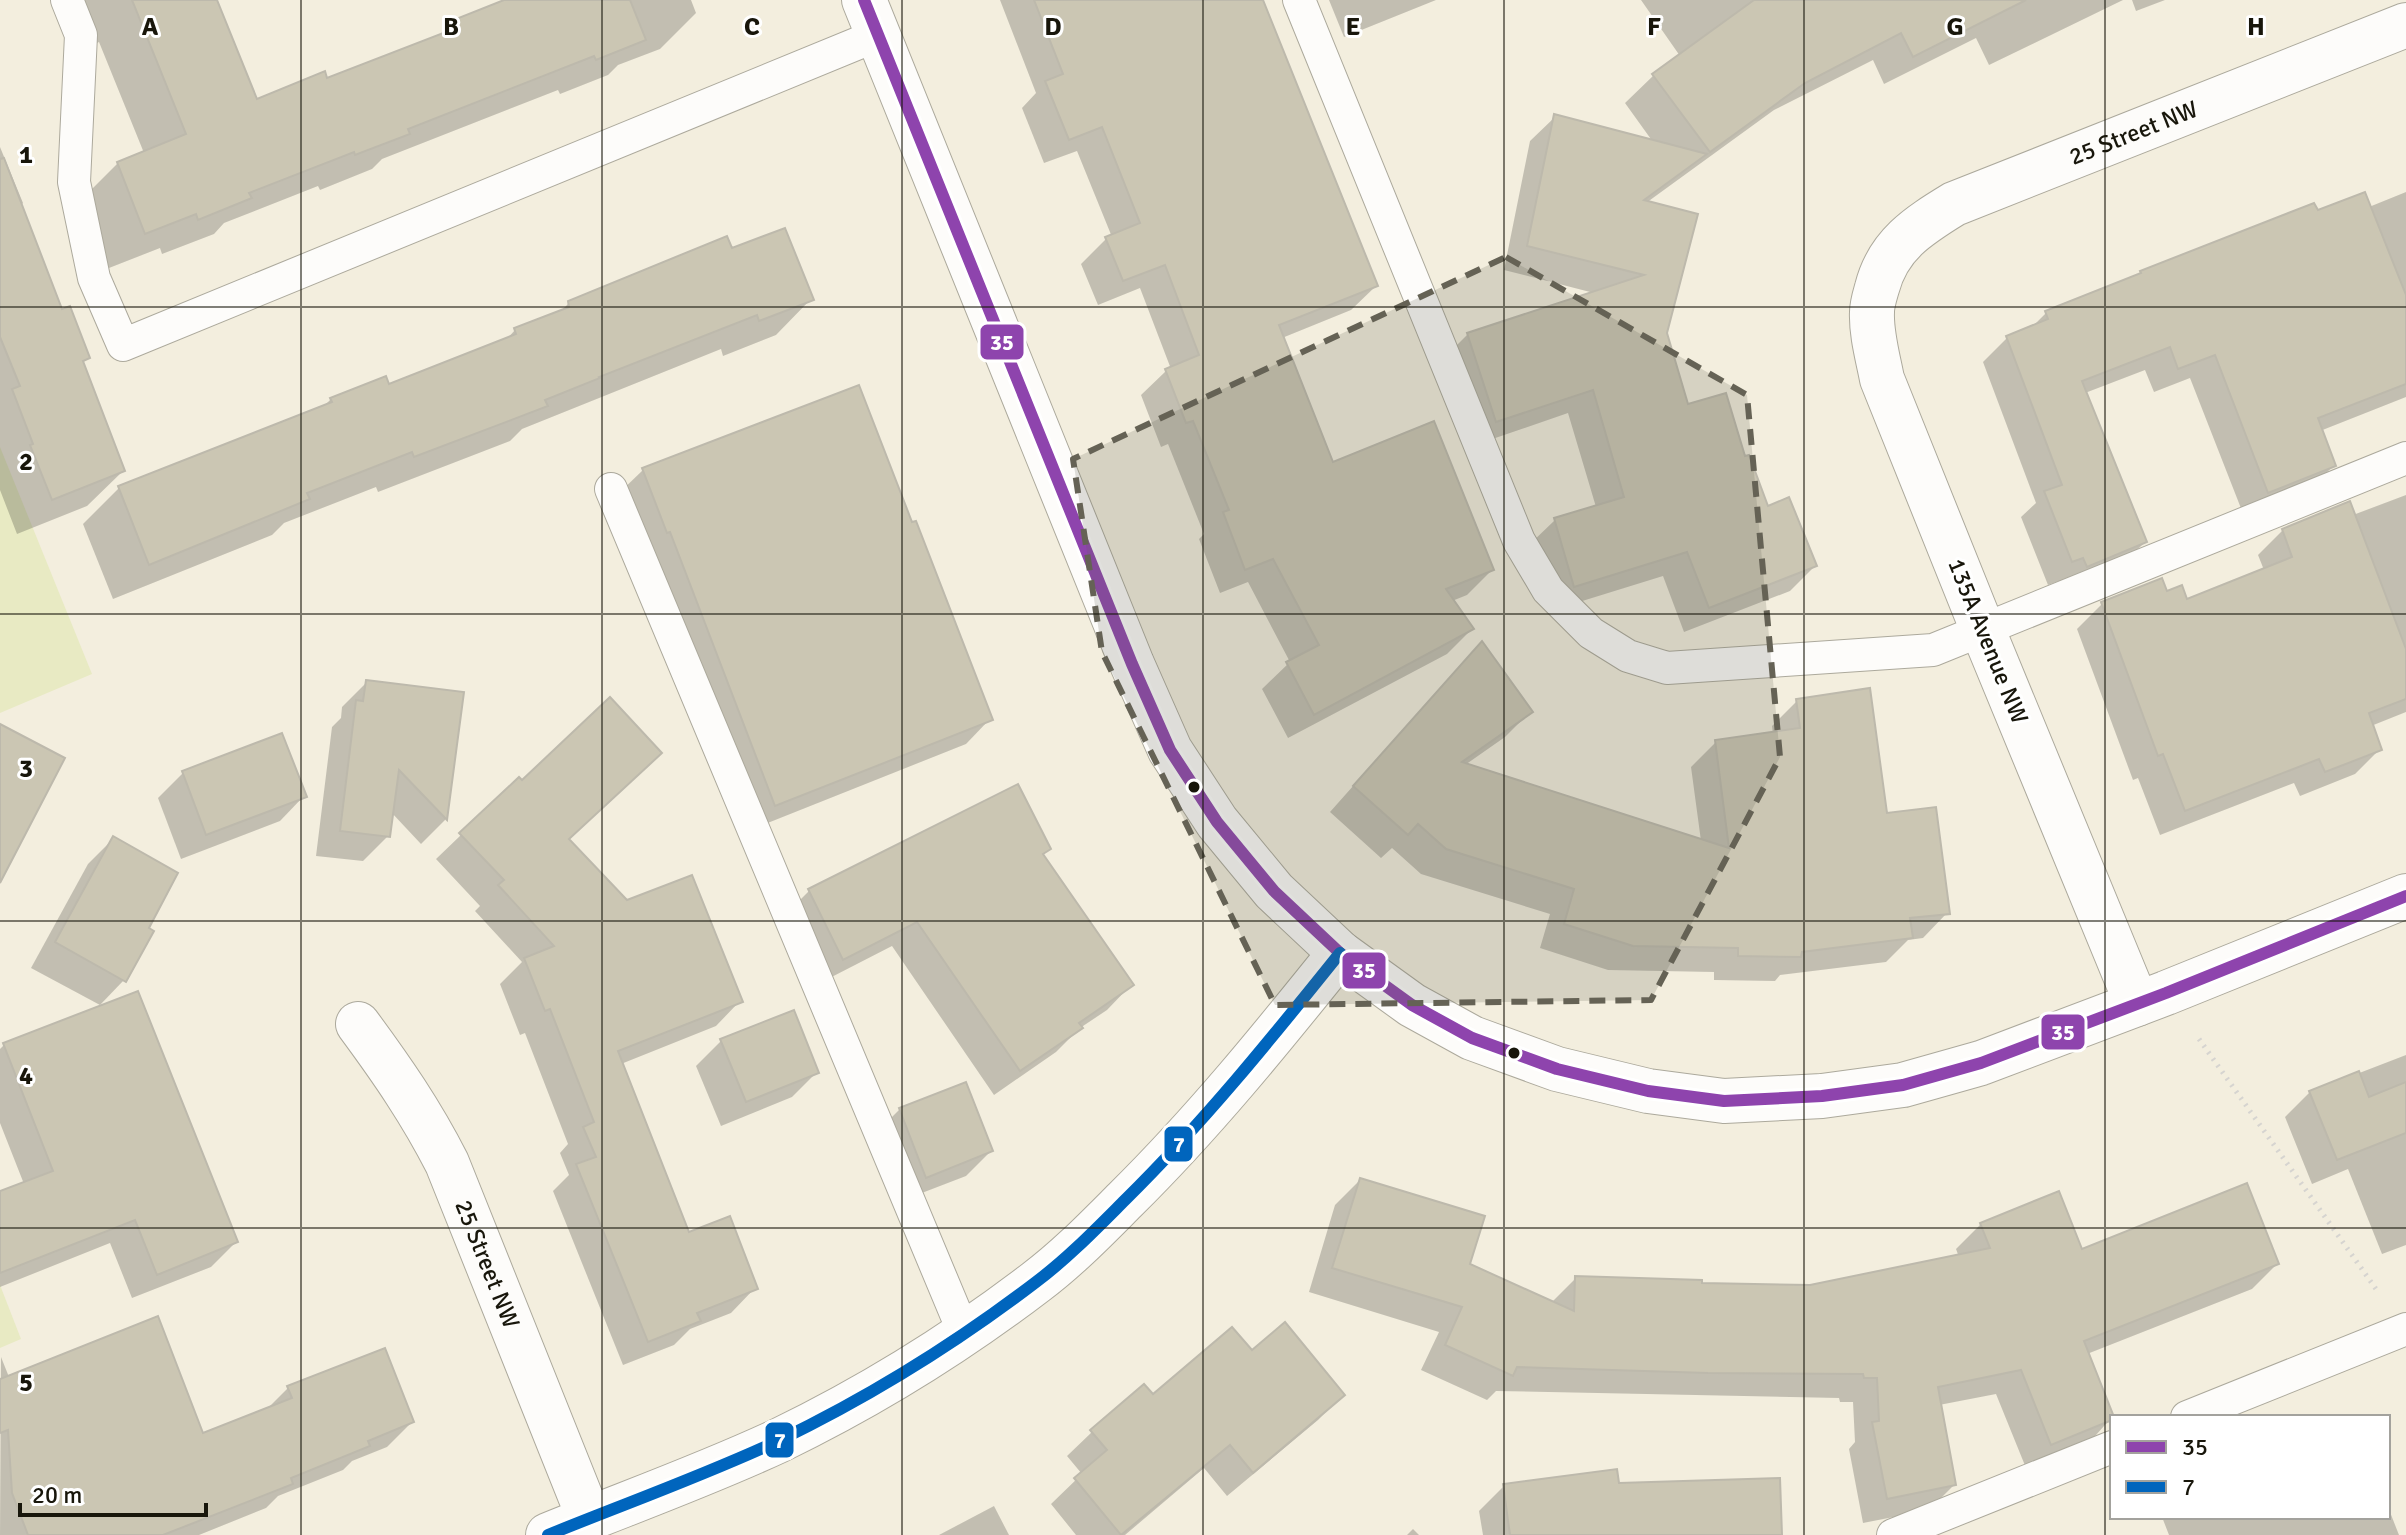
<svg xmlns="http://www.w3.org/2000/svg" width="2406" height="1535" font-family="Signika,sans-serif">
<style>
.green{fill:#e8eac3}
.shadow{fill:#0003}
.building{fill:#cbc6b3;stroke:#bdb9ac;stroke-width:2}
.lines{fill:none;stroke-linecap:round;stroke-linejoin:round}
.lane-casing{stroke:#aca99c;stroke-width:34}
.street-casing{stroke:#aca99c;stroke-width:46}
.secondary-casing{stroke:#aca99c;stroke-width:46}
.path{stroke:#d6d4d0;stroke-width:5;stroke-dasharray:2 6;stroke-linecap:butt}
.lane{stroke:#fdfcfa;stroke-width:32}
.street{stroke:#fdfcfa;stroke-width:44}
.secondary{stroke:#fdfcfa;stroke-width:44}
.bus-1-casing{stroke:#fff;stroke-width:18}
.bus-2-casing{stroke:#fff;stroke-width:18}
.bus-1{stroke:#8e44ad;stroke-width:12}
.bus-2{stroke:#0065bd;stroke-width:12}
.marked{fill:#656255;fill-opacity:0.2;stroke:#656255;stroke-width:6;stroke-dasharray:16 10;stroke-linejoin:round}
.grid{fill:none;stroke:#18160b;stroke-width:2;stroke-opacity:0.55}
.bus-dot{fill:#18160b;stroke:#fff;stroke-width:3}
.labels{text-anchor:middle;dominant-baseline:central;stroke-width:6;stroke-linejoin:round;paint-order:stroke}
.street-label{font-size:24px;fill:#18160b;stroke:#fff}
.grid-label{font-size:26px;text-anchor:middle;font-weight:bold;fill:#18160b;stroke:#fff;stroke-width:6;stroke-linejoin:round;paint-order:stroke}
.line-badge{stroke:#fff;stroke-width:3}
.badge-label{font-size:22px;text-anchor:middle;font-weight:bold;fill:#fff}
</style>
<rect width="100%" height="100%" fill="#f3eede"/>
<!-- green -->
<g class="green">
<path d="M0,447L92,674L0,713Z"/>
<path d="M0,1285L21,1339L0,1348Z"/>
</g>
<!-- shadow -->
<g class="shadow">
<path d="M77,0H215L256,101L326,81L442,35L457,21L526,0H691L696,13L660,49L618,65L608,75L560,94L558,90L382,159L372,169L320,190L318,186L224,223L214,234L162,254L160,248L109,268L82,199L118,163L144,153L99,42L95,44Z"/>
<path d="M1000,0H1260L1376,286L1351,310L1282,338L1332,464L1492,570L1467,595L1452,601L1472,629L1447,654L1288,738L1262,689L1290,662L1248,582L1220,593L1199,539L1204,534L1168,444L1161,447L1141,395L1166,371L1171,369L1140,288L1098,305L1081,264L1106,239L1112,237L1077,151L1044,163L1022,108L1036,93Z"/>
<path d="M1329,0H1436L1344,37Z"/>
<path d="M1641,0H2123L1989,65L1976,38L1884,84L1873,60L1774,110L1646,203L1665,333L1687,407L1744,459L1767,509L1815,566L1790,591L1684,632L1663,576L1550,611L1530,544L1555,520L1596,507L1568,413L1472,446L1443,359L1468,334L1594,293L1504,270L1530,141L1555,117L1653,142L1625,103L1654,75L1680,56Z"/>
<path d="M2132,0H2165L2136,11Z"/>
<path d="M0,147L23,203L20,206L61,312L87,358L82,364L123,471L87,506L17,534L0,490Z"/>
<path d="M2406,192V397L2320,431L2334,465L2310,490L2244,516L2190,378L2154,392L2145,370L2085,393L2145,542L2121,566L2063,590L2059,581L2048,585L2021,517L2036,503L1983,362L2007,338L2030,329L2046,313L2136,277L2141,272L2316,213L2369,207Z"/>
<path d="M811,299L776,335L723,356L721,349L522,429L510,441L378,492L376,487L284,523L272,535L113,599L83,524L119,488L322,408L331,399L388,387L505,341L515,330L559,313L569,303Z"/>
<path d="M643,470L990,719L966,744L750,830L618,494Z"/>
<path d="M2406,495V712L2371,726L2380,749L2355,774L2300,796L2294,783L2160,835L2138,778L2133,780L2077,629L2102,604L2160,580L2166,593L2186,602L2264,570L2258,555L2283,530L2353,515Z"/>
<path d="M1458,668L1530,712L1505,737L1465,765L1701,841L1691,767L1716,742L1773,734L1772,726L1797,701L1886,815L1947,913L1923,938L1908,940L1886,962L1780,975L1775,981L1714,980V972L1608,970L1540,948L1550,914L1421,874L1392,848L1381,858L1330,812Z"/>
<path d="M367,682L461,694L445,820L421,844L391,812L388,836L363,861L316,856L332,727L341,718L342,707Z"/>
<path d="M183,773L304,796L280,821L181,859L158,798Z"/>
<path d="M1017,787L1049,849L1042,856L1131,985L1107,1010L1080,1028L1056,1052L994,1095L892,946L818,984L784,916L809,891Z"/>
<path d="M461,835L567,840L627,902L740,1001L716,1026L621,1064L688,1235L755,1288L731,1313L690,1329L674,1345L623,1365L553,1191L569,1175L560,1153L568,1144L525,1033L520,1035L500,984L522,962L475,911L480,906L436,859Z"/>
<path d="M113,839L146,928L124,980L100,1005L31,968L88,864Z"/>
<path d="M721,1041L817,1072L792,1097L721,1126L696,1066Z"/>
<path d="M4,1045L236,1242L211,1267L132,1298L110,1243L0,1287V1194L24,1184L0,1123V1049Z"/>
<path d="M2406,1055V1245L2382,1254L2348,1169L2312,1184L2285,1117L2310,1092Z"/>
<path d="M900,1109L991,1151L966,1176L901,1201L875,1134Z"/>
<path d="M1360,1180L1468,1265L1551,1303L1576,1278L1700,1285L1810,1287L1959,1257L1956,1249L1981,1224L2081,1252L2277,1264L2252,1289L2087,1354L2112,1417L2088,1444L2026,1468L1996,1394L1939,1405L1954,1485L1929,1510L1863,1523L1849,1449L1855,1442L1853,1402H1840L1839,1398L1496,1391L1487,1400L1421,1370L1439,1332L1309,1292L1335,1205Z"/>
<path d="M1251,1353L1342,1395L1318,1420L1227,1496L1204,1468L1125,1535H1076L1051,1504L1082,1474L1067,1456L1092,1432L1152,1397Z"/>
<path d="M1,1357L9,1377L202,1436L265,1411L288,1388L412,1422L387,1447L352,1461L343,1470L278,1496L266,1508L199,1535H0Z"/>
<path d="M1504,1486H1617L1780,1535H1483L1479,1511Z"/>
<path d="M994,1506L1009,1535H939Z"/>
<path d="M2388,1507L2399,1535H2169L2162,1517H2388Z"/>
<path d="M1413,1529L1419,1535H1407Z"/>
</g>
<!-- building -->
<g class="building">
<path d="M132,0H217L257,99L325,71L327,78L459,27L456,19L504,0H630L646,40L596,60L594,56L408,129L410,134L355,155L354,152L249,193L252,198L198,220L196,214L145,234L117,162L186,134Z"/>
<path d="M1034,0H1263L1378,286L1279,325L1333,462L1434,421L1494,570L1446,589L1474,629L1314,715L1286,662L1319,645L1273,559L1245,570L1223,512L1229,510L1193,421L1186,423L1165,369L1199,355L1165,265L1123,281L1105,237L1140,223L1102,127L1069,140L1045,81L1063,74Z"/>
<path d="M1754,0H2026L1913,57L1901,33L1805,83L1710,152L1652,74Z"/>
<path d="M1554,114L1707,154L1644,200L1698,214L1667,333L1688,404L1726,393L1745,456L1749,455L1768,506L1789,497L1817,566L1709,608L1687,552L1574,587L1554,518L1624,497L1593,390L1496,422L1467,333L1644,275L1527,246Z"/>
<path d="M4,158L62,309L70,306L90,358L83,361L125,471L52,500L30,445L33,444L12,389L20,386L0,337V159Z"/>
<path d="M2365,192L2406,295V384L2318,418L2336,466L2268,493L2215,355L2178,369L2170,347L2082,381L2147,542L2087,567L2083,558L2072,562L2044,491L2062,485L2006,336L2048,319L2045,311L2141,273L2140,271L2314,203L2318,210Z"/>
<path d="M785,228L814,300L759,321L757,315L599,377L600,378L545,400L548,406L414,457L412,452L307,493L310,499L149,565L118,486L332,402L330,398L386,376L389,384L516,334L514,328L569,307L568,301L727,236L732,248Z"/>
<path d="M859,385L912,522L916,521L993,720L775,806L670,532L667,533L642,468Z"/>
<path d="M2350,501L2406,649V699L2369,713L2382,750L2325,772L2319,759L2185,811L2163,754L2158,756L2101,602L2162,578L2167,591L2182,585L2187,599L2292,557L2282,529Z"/>
<path d="M1482,641L1533,712L1462,762L1729,848L1715,740L1800,728L1796,699L1870,688L1887,813L1936,807L1950,914L1910,918L1913,938L1802,952L1801,957L1738,956V948L1633,946L1564,924L1574,889L1446,849L1418,824L1408,835L1353,786Z"/>
<path d="M366,680L464,692L447,820L399,770L390,837L340,831L356,700L363,701Z"/>
<path d="M610,697L662,753L569,839L627,900L692,875L743,1002L618,1051L689,1232L730,1216L758,1289L697,1313L701,1321L648,1342L576,1164L596,1157L583,1127L594,1122L550,1009L545,1011L524,958L554,946L498,885L504,880L459,833L519,777L522,780Z"/>
<path d="M0,724L65,758L0,883Z"/>
<path d="M282,733L307,797L206,835L182,771Z"/>
<path d="M1018,784L1051,849L1043,854L1134,985L1079,1023L1083,1028L1020,1071L917,922L843,960L808,889Z"/>
<path d="M113,836L178,873L149,928L154,931L126,982L55,942Z"/>
<path d="M138,991L238,1242L157,1275L135,1220L0,1273V1191L53,1171L3,1043Z"/>
<path d="M794,1010L819,1073L746,1102L720,1039Z"/>
<path d="M2359,1071L2369,1097L2406,1082V1133L2337,1160L2309,1091Z"/>
<path d="M966,1082L993,1151L926,1178L899,1108Z"/>
<path d="M1360,1178L1485,1216L1470,1264L1574,1311L1575,1276L1702,1280V1283L1810,1285L1990,1248L1980,1223L2059,1191L2082,1249L2247,1183L2279,1264L2084,1341L2114,1417H2112V1420L2051,1445L2021,1370L1938,1387L1956,1485L1887,1499L1872,1422L1879,1421L1877,1378H1864L1863,1374L1708,1373L1517,1367L1513,1376L1445,1345L1462,1307L1332,1268Z"/>
<path d="M158,1316L203,1433L292,1398L287,1386L385,1348L414,1422L368,1441L370,1446L291,1478L293,1484L163,1535H28L12,1493L8,1430L0,1433V1379Z"/>
<path d="M1285,1322L1345,1395L1253,1473L1230,1445L1121,1535L1074,1478L1107,1450L1090,1430L1144,1384L1153,1394L1232,1327L1252,1350Z"/>
<path d="M1617,1469L1619,1483L1780,1478L1782,1535H1510L1503,1484Z"/>
</g>
<g class="lines">
<defs>
<g id="lane">
<path d="M67,0L81,35L74,182L94,278L123,345L878,35"/>
<path d="M1299,0L1519,541L1548,590L1591,633L1628,656L1667,668L1933,650L2406,458"/>
<path d="M611,489L964,1333"/>
<path d="M2187,1417L2406,1329"/>
<path d="M1893,1535L2112,1447"/>
</g>
<g id="street">
<path id="s1" d="M2137,1004L1982,628L1882,379C1878,358 1871,334 1872,312C1872,304 1875,295 1877,288C1888,245 1918,226 1954,204L2406,25"/>
<path id="s2" d="M358,1024C392,1070 421,1112 447,1163L589,1518"/>
<path d="M548,1535C624,1504 703,1476 778,1441C869,1397 955,1344 1036,1282C1068,1258 1097,1228 1125,1200C1203,1123 1271,1039 1340,953"/>
</g>
<path id="secondary" d="M864,0L1132,664L1170,750L1217,822L1274,891L1340,953L1412,1005L1472,1038L1557,1069L1648,1091L1724,1101L1822,1096L1903,1085L1981,1063L2166,993L2406,896"/>
</defs>
<!-- lane casing -->
<use href="#lane" class="lane-casing"/>
<!-- street casing -->
<use href="#street" class="street-casing"/>
<!-- secondary casing -->
<use href="#secondary" class="secondary-casing"/>
<!-- path -->
<path class="path" d="M2199,1039L2376,1289"/>
<!-- lane -->
<use href="#lane" class="lane"/>
<!-- street -->
<use href="#street" class="street"/>
<!-- secondary -->
<use href="#secondary" class="secondary"/>
<defs>
<path id="bus-1" d="M864,0L1132,664L1170,750L1217,822L1274,891L1340,953L1412,1005L1472,1038L1557,1069L1648,1091L1724,1101L1822,1096L1903,1085L1981,1063L2166,993L2406,896"/>
<path id="bus-2" d="M548,1535C624,1504 703,1476 778,1441C869,1397 955,1344 1036,1282C1068,1258 1097,1228 1125,1200C1203,1123 1271,1039 1340,953"/>
</defs>
<!-- bus-1 casing -->
<use href="#bus-1" class="bus-1-casing"/>
<!-- bus-2 casing -->
<use href="#bus-2" class="bus-2-casing"/>
<!-- bus-1 -->
<use href="#bus-1" class="bus-1"/>
<!-- bus-2 -->
<use href="#bus-2" class="bus-2"/>
</g>
<!-- marked area -->
<path class="marked" d="M1506,257L1747,395L1780,757L1651,1000L1275,1005L1102,652L1073,459Z"/>
<!-- grid -->
<path class="grid" d="M301,0V1535M602,0V1535M902,0V1535M1203,0V1535M1504,0V1535M1804,0V1535M2105,0V1535M0,307H2406M0,614H2406M0,921H2406M0,1228H2406"/>
<!-- markers -->
<g class="bus-dot">
<circle cx="1194" cy="787" r="7"/>
<circle cx="1514" cy="1053" r="7"/>
</g>
<g class="labels">
<!-- street labels -->
<g class="street-label">
<text stroke="none"><textPath href="#s1" startOffset="1078">25 Street NW</textPath></text>
<text transform="translate(1988 641) rotate(68)">135A Avenue NW</text>
<text stroke="none"><textPath href="#s2" startOffset="274">25 Street NW</textPath></text>
</g>
</g>
<g class="grid-label">
<text x="150" y="35">A</text>
<text x="451" y="35">B</text>
<text x="752" y="35">C</text>
<text x="1053" y="35">D</text>
<text x="1353" y="35">E</text>
<text x="1654" y="35">F</text>
<text x="1955" y="35">G</text>
<text x="2256" y="35">H</text>
<text x="26" y="163">1</text>
<text x="26" y="470">2</text>
<text x="26" y="777">3</text>
<text x="26" y="1084">4</text>
<text x="26" y="1391">5</text>
</g>
<g class="line-badge">
<rect x="979" y="323" width="46" height="38" rx="8" fill="#8e44ad"/>
<rect x="1341" y="951" width="46" height="39" rx="8" fill="#8e44ad"/>
<rect x="2040" y="1013" width="46" height="38" rx="8" fill="#8e44ad"/>
<rect x="1163" y="1125" width="31" height="38" rx="8" fill="#0065bd"/>
<rect x="764" y="1421" width="31" height="38" rx="8" fill="#0065bd"/>
</g>
<g class="badge-label">
<text x="1002" y="350">35</text>
<text x="1364" y="978">35</text>
<text x="2063" y="1040">35</text>
<text x="1179" y="1152">7</text>
<text x="780" y="1448">7</text>
</g>
<!-- legend -->
<rect x="2110" y="1415" width="280" height="104" fill="#ffffff" stroke="#a3a29d" stroke-width="2"/>
<rect x="2126" y="1441" width="40" height="12" fill="#8e44ad" stroke="#a3a29d" stroke-width="2"/>
<text x="2182" y="1455" font-size="24" fill="#18160b">35</text>
<rect x="2126" y="1481" width="40" height="12" fill="#0065bd" stroke="#a3a29d" stroke-width="2"/>
<text x="2182" y="1495" font-size="24" fill="#18160b">7</text>
<!-- scale -->
<path d="M20 1503v12h186v-12" fill="none" stroke="#18160b" stroke-width="4"/>
<text x="32" y="1503" font-size="24" fill="#18160b" stroke="#ffffff" stroke-width="6" paint-order="stroke">20 m</text>
</svg>
